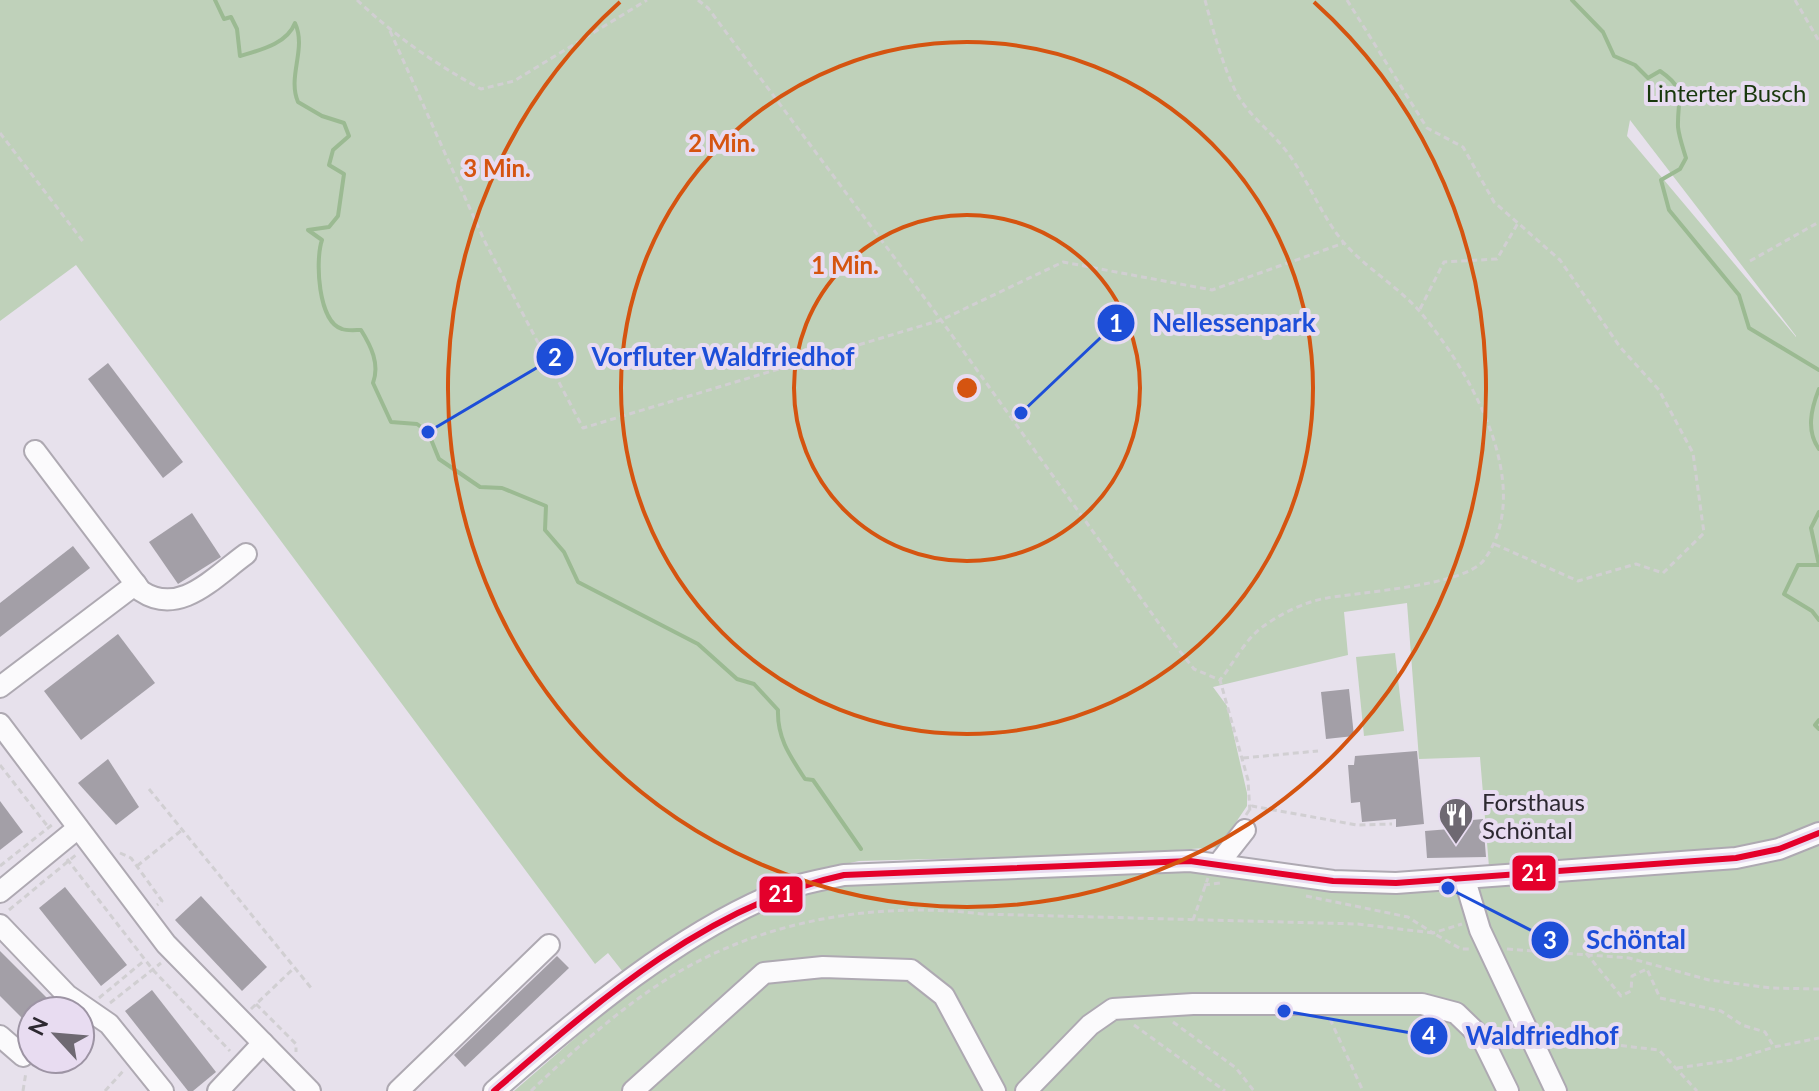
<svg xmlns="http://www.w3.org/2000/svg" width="1819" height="1091" font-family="Lato,sans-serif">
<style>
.green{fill:#bfd1ba;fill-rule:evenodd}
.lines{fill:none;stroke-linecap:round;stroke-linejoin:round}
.stream{stroke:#9bba92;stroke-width:4}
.building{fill:#a39fa7}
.minor-casing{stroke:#aea9b2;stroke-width:24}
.path{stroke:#d1cfd2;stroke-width:3;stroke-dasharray:6 4;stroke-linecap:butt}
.minor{stroke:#fbfafc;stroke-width:20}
.bus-1-casing{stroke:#e8dcf1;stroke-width:12}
.bus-1{stroke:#e4002b;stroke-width:6}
.ring{fill:none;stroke:#d55410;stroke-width:4}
.labels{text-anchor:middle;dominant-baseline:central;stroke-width:8;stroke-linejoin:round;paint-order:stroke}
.park-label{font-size:24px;fill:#19380d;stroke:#e8dcf1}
.poi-label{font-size:24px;fill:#2d2931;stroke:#e8dcf1;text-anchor:start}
.centre{fill:#d55410;stroke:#e8dcf1;stroke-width:4}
.ring-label{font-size:24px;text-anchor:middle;font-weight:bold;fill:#d55410;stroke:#e8dcf1;stroke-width:8;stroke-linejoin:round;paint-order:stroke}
.leader{fill:none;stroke:#1d4ed8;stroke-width:3}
.callout-dot{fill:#1d4ed8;stroke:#e8dcf1;stroke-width:3}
.mark-label{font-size:24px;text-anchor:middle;font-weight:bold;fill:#fff}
.callout-label{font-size:26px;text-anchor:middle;font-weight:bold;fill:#1d4ed8;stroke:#e8dcf1;stroke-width:8;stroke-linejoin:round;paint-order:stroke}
.line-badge{stroke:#e8dcf1;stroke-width:3}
.badge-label{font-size:22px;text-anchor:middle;font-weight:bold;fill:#fff}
</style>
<rect width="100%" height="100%" fill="#e7e1ec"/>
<!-- green -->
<g class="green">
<path d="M0,0H1819V1091H514L635,986L737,922L792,896L844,883L1141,866L1405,889L1573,881L1738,865L1777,841L1735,851L1489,867L1480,757L1419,759L1407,603L1344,612L1348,655L1213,687L1227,706L1247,793V806L1219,847L1120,854L859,861L800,874L736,900L623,972L608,953L595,964L76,265L0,321ZM1630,120L1796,336V337L1627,136Z"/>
<path d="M1395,653L1404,731L1364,736L1356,657Z"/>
</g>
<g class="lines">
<!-- stream -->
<g class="stream">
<path d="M215,0L224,19L231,17L237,29L240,56C260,50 287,44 295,23C307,49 287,76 298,102L322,116L344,123L349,136L333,150L329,165L344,174L338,216L329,227L308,230L322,240C315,260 318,322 342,329C347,331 356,330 361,330C371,346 380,364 373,383L391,422L417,424L428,432L439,459L480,487L502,488L546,506L545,530L564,552L578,582L698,644L737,679L754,684L778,710C777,738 790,756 805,779L813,780L861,849"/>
<path d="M1572,0L1603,32L1614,56L1635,65L1648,78L1660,71C1688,90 1677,98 1678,127C1679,137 1683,148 1686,158L1680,169L1661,180L1669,210L1739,295L1749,328L1819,370"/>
<path d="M1819,389C1811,409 1806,431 1819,449"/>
<path d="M1819,512L1811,528L1819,565H1798L1784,594L1812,611L1819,620"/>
<path d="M1819,720L1815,725L1819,729"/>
</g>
</g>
<!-- building -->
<g class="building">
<path d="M108,363L183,462L163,478L88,379Z"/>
<path d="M192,513L221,557L178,584L149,542Z"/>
<path d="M73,546L90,568L0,637V603Z"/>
<path d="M118,634L155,683L81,740L44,691Z"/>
<path d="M1349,689L1354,736L1326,739L1321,692Z"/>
<path d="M1417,751L1424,824L1396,827V819L1362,822L1360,802L1351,803L1348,765H1354L1355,756Z"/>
<path d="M108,759L139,807L116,825L78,783Z"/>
<path d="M0,801L23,832L0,850Z"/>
<path d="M1483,819L1486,857L1427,858L1425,831L1462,828V821Z"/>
<path d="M65,887L127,965L101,986L39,908Z"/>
<path d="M201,896L267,967L242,991L175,920Z"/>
<path d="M0,951L60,1011H32V1028L0,996Z"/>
<path d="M557,956L569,968L465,1067L454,1055Z"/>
<path d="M152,990L216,1072L193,1091H188L125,1011Z"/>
</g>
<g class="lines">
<defs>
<g id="minor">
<path d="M35,451L141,591C180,617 214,577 246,554"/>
<path d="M0,687L136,584"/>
<path d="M0,724L166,944L310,1091"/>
<path d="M1219,863L1245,830"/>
<path d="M1465,880L1480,930L1556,1091"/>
<path d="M0,892L78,828"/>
<path d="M0,925L67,995L109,1024L163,1091"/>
<path d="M0,1036L23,1056"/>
<path d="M218,1091L263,1043"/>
<path d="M398,1091L549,945"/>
<path d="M494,1091C579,1017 683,928 790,888C807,882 826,879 844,875L1190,861L1333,881L1396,883L1736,858L1779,849L1819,833"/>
<path d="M633,1091L764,973L823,967L911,970L944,996L995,1091"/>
<path d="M1026,1091L1090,1025L1113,1009L1193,1004H1422L1456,1013L1482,1038L1508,1091"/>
</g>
</defs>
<!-- minor casing -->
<use href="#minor" class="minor-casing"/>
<!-- path -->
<g class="path">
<path d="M357,0C395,36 435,64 481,89L514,81L647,0"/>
<path d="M698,0L708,8L941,320L1168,636L1194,669L1220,680L1248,780L1250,813"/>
<path d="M1205,0C1213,30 1222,64 1236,92C1248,116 1275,134 1290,156C1310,184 1323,219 1345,244C1367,269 1399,287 1421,313C1470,371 1537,487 1484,560C1465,586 1359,592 1327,598C1306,601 1278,615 1261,628C1245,640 1233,664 1220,680"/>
<path d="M1347,0L1427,128L1463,147L1494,202L1560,260L1620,347L1659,390L1693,453L1704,533L1663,573L1636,564L1578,581L1494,544"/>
<path d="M1795,0L1819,41"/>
<path d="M390,31L485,242L583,428L941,320L1063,262L1212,290L1344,243"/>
<path d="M0,133L85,244"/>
<path d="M1750,261L1819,222"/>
<path d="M1420,309L1444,262L1497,259L1518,223"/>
<path d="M1243,758L1318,751"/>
<path d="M0,765L49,828"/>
<path d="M149,789L312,989"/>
<path d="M1246,815L1252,806L1357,825L1392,824"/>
<path d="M120,853L131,858L162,901L157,905"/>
<path d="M67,859L153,970L230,1051"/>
<path d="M0,866L53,824"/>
<path d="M137,866L182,830"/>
<path d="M1204,885L1220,883"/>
<path d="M1306,896L1408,917L1433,933L1462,924"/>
<path d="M9,910L77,854"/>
<path d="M1193,920L1208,878"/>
<path d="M1507,949L1629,958L1709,980L1771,988L1819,989"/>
<path d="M1586,953L1621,996L1631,991L1632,976L1647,969L1660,998L1721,1011L1742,1025L1765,1032L1774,1047L1819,1038"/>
<path d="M99,998L145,960"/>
<path d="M110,1003L161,963"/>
<path d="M256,1004L296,1044V1052"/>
<path d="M251,1009L294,968"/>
<path d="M1330,1019L1363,1091"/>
<path d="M1173,1022L1236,1068L1254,1091"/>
<path d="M1134,1025L1225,1091"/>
<path d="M1551,1045H1616L1659,1050L1697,1091"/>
<path d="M1677,1068L1733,1060L1774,1047"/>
<path d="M23,1091L26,1072"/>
<path d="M105,1091L124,1070"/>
<path d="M531,1091C574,1050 621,1007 672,976C763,920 878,901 982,914L1358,924L1433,933L1461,949H1471"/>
</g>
<!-- minor -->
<use href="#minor" class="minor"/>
<defs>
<path id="bus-1" d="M494,1091C598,1001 707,905 844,875L1190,861L1333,881L1396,883L1736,858L1779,849L1819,833"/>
</defs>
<!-- bus-1 casing -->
<use href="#bus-1" class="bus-1-casing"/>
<!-- bus-1 -->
<use href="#bus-1" class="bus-1"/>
</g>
<!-- distance rings -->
<g class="ring">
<circle cx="967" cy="388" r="173"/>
<circle cx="967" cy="388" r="346"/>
<path d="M1314 2A519 519 0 1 1 620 2"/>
</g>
<!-- icons -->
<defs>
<symbol id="restaurant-pin" viewBox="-11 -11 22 30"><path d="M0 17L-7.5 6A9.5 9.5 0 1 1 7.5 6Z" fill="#6e6972" stroke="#e8dcf1"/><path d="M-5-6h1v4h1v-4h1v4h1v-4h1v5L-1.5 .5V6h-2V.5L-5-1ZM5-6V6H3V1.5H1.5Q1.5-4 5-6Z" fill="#fff"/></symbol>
</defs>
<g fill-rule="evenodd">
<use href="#restaurant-pin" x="1436" y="795" width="40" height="54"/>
</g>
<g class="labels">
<!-- park labels -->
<g class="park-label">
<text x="1726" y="92">Linterter Busch</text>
</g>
<!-- poi labels -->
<g class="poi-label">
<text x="1482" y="801">Forsthaus<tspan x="1482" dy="28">Schöntal</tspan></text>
</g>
</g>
<circle cx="967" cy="388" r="12" class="centre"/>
<g class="ring-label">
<text x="722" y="152">2 Min.</text>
<text x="497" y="177">3 Min.</text>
<text x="845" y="274">1 Min.</text>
</g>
<!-- callouts -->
<path class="leader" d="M1021 413L1116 323M428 432L555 357M1448 888L1550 940M1284 1011L1429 1036"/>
<g class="callout-dot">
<circle cx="1021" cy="413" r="8"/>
<circle cx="428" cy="432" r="8"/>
<circle cx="1448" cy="888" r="8"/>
<circle cx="1284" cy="1011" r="8"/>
<circle cx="1116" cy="323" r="20"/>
<circle cx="555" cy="357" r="20"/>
<circle cx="1550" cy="940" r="20"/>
<circle cx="1429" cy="1036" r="20"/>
</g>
<g class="mark-label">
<text x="1116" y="332">1</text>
<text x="555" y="366">2</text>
<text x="1550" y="949">3</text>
<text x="1429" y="1044">4</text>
</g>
<g class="callout-label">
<text x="1234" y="332">Nellessenpark</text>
<text x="723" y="366">Vorfluter Waldfriedhof</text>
<text x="1636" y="949">Schöntal</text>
<text x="1542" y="1045">Waldfriedhof</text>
</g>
<g class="line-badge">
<rect x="1511" y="854" width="46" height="38" rx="8" fill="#e4002b"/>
<rect x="758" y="875" width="46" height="39" rx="8" fill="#e4002b"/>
</g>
<g class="badge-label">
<text x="1534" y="881">21</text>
<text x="781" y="902">21</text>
</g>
<!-- north arrow -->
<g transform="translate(56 1035) rotate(296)"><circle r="38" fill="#e8dcf1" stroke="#9d94a4" stroke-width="2"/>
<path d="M0-6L14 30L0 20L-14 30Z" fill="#6e6972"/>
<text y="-12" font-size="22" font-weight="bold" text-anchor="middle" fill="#2d2931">N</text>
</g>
</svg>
